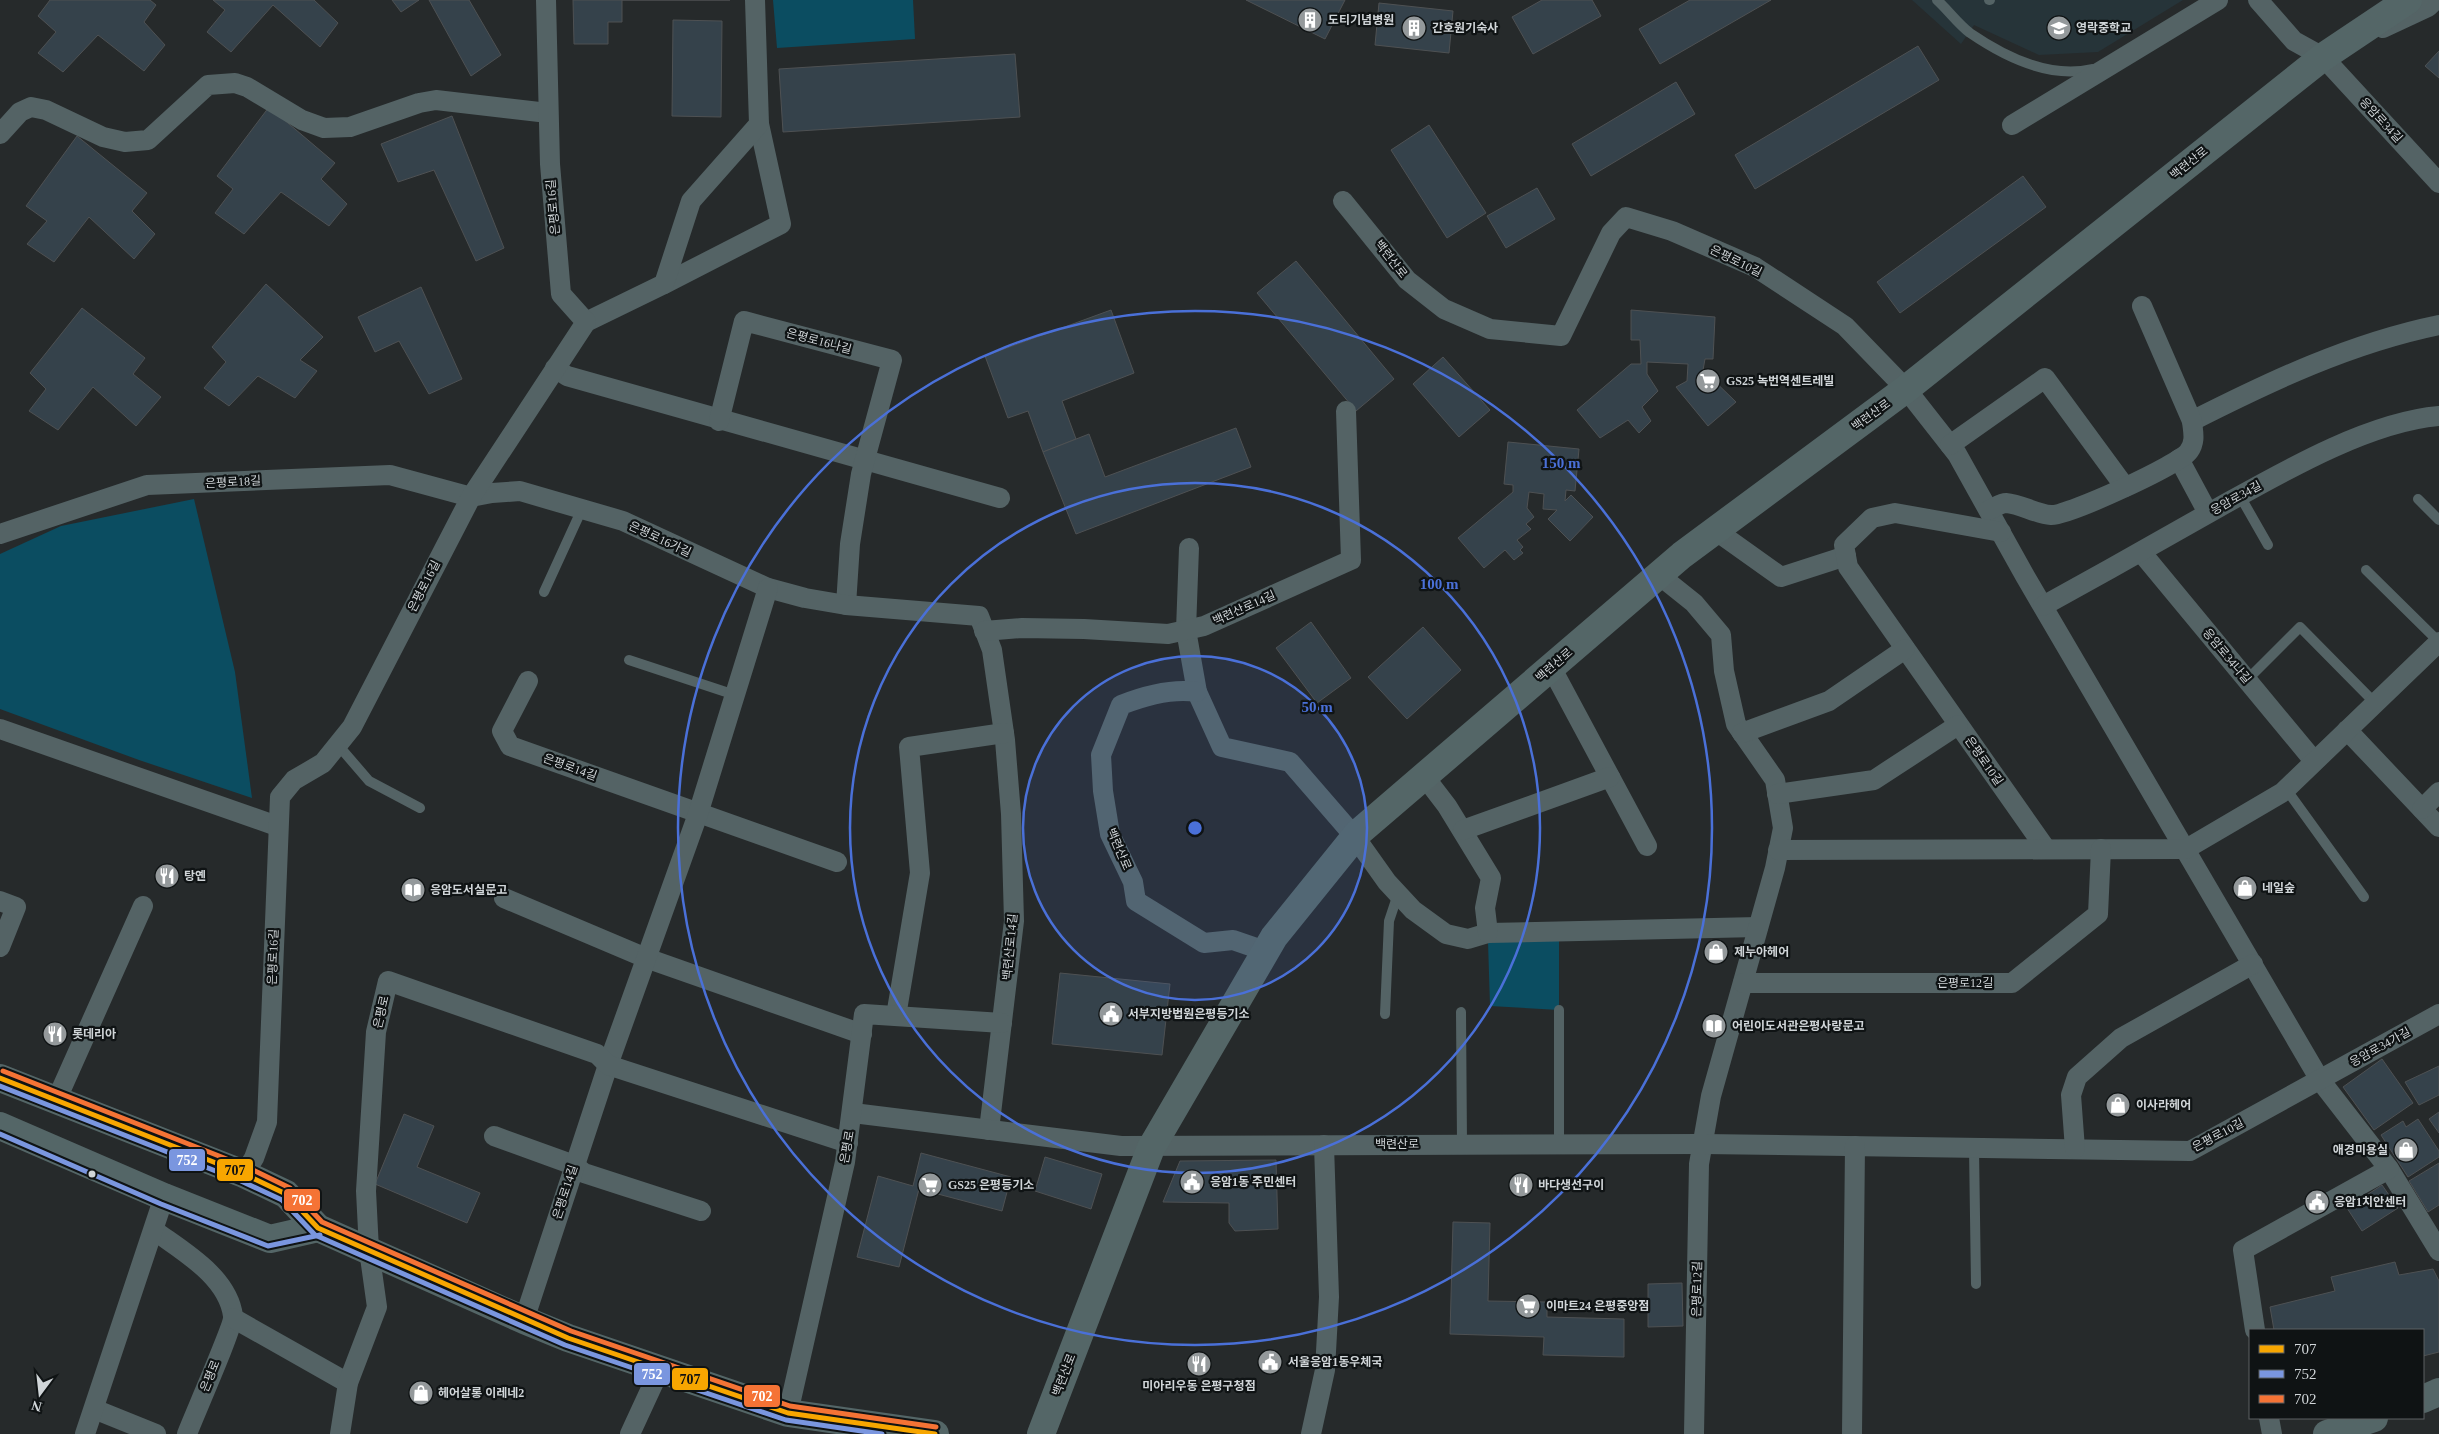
<svg xmlns="http://www.w3.org/2000/svg" width="2439" height="1434" font-family="'Times New Roman','Noto Sans KR',serif">
<style>
.built{fill:#263439}
.green{fill:#0b4d61}
.building{fill:#35424b;stroke:#4e5153}
.lines{fill:none;stroke-linecap:round;stroke-linejoin:round}
.service{stroke:#546365;stroke-width:10}
.minor{stroke:#546365;stroke-width:20}
.secondary{stroke:#546667;stroke-width:28}
.bus-1-casing{stroke:#0f1314;stroke-width:9}
.bus-2-casing{stroke:#0f1314;stroke-width:9}
.bus-3-casing{stroke:#0f1314;stroke-width:9}
.bus-1{stroke:#f7a600;stroke-width:5}
.bus-2{stroke:#7a96df;stroke-width:5}
.bus-3{stroke:#f57335;stroke-width:5}
.ring{fill:none;stroke:#4a70d8;stroke-width:2.5}
.bus-dot{fill:#d0d5d8;stroke:#0f1314;stroke-width:2}
.labels{text-anchor:middle;dominant-baseline:central;stroke-width:4.5;stroke-linejoin:round;paint-order:stroke}
.poi-label{font-size:12px;font-weight:bold;fill:#d0d5d8;stroke:#0f1314;text-anchor:start}
.street-label{font-size:12px;fill:#d0d5d8;stroke:#0f1314}
.centre{fill:#4a70d8;stroke:#0f1314;stroke-width:2.5}
.ring-label{font-size:15px;text-anchor:middle;font-weight:bold;fill:#4a70d8;stroke:#0f1314;stroke-width:4.5;stroke-linejoin:round;paint-order:stroke}
.line-badge{stroke:#0f1314;stroke-width:2}
.badge-label{font-size:14px;text-anchor:middle;font-weight:bold;fill:#fff}
.pale-badge-label{font-size:14px;text-anchor:middle;font-weight:bold;fill:#111}
</style>
<rect width="100%" height="100%" fill="#262a2b"/>
<!-- built -->
<path class="built" d="M1912,0H2183L2098,52L2039,55L1974,25L1961,44Z"/>
<!-- green -->
<g class="green">
<path d="M773,0H913L915,39L777,48Z"/>
<path d="M194,499L235,672L252,798L139,760L0,709V554L61,526Z"/>
<path d="M1559,937V1010L1490,1006L1488,941Z"/>
</g>
<!-- building -->
<g class="building">
<path d="M50,0H150L156,5L144,22L165,45L144,71L98,35L63,72L38,53L56,32L38,16Z"/>
<path d="M213,0H314L338,23L320,47L273,5L231,52L207,32L225,10Z"/>
<path d="M392,0H419L401,12Z"/>
<path d="M429,0H469L501,55L471,76Z"/>
<path d="M573,0H730H622V22H608V44H574Z"/>
<path d="M1246,0H1345L1325,39Z"/>
<path d="M1542,0H1592L1601,16L1533,54L1512,17Z"/>
<path d="M1690,0H1771L1660,64L1639,29Z"/>
<path d="M1379,3L1453,11L1449,53L1375,45Z"/>
<path d="M673,20L722,21L721,117L672,116Z"/>
<path d="M1918,46L1939,80L1755,189L1735,155Z"/>
<path d="M2439,51V78L2425,66Z"/>
<path d="M1015,54L1020,117L783,132L779,69Z"/>
<path d="M1676,82L1695,114L1591,176L1572,144Z"/>
<path d="M269,107L335,163L321,179L347,204L329,226L281,192L244,234L215,213L233,189L217,176Z"/>
<path d="M452,116L504,248L476,261L434,170L398,182L381,144Z"/>
<path d="M1429,125L1486,213L1447,238L1391,150Z"/>
<path d="M77,136L147,193L132,211L155,234L134,259L89,217L54,262L27,244L47,221L26,206Z"/>
<path d="M2023,176L2046,207L1900,313L1877,282Z"/>
<path d="M1537,188L1555,219L1506,248L1487,216Z"/>
<path d="M1296,261L1394,379L1356,411L1257,293Z"/>
<path d="M266,284L323,337L300,360L317,371L295,398L258,376L229,406L204,388L226,362L212,347Z"/>
<path d="M421,287L462,379L429,394L399,341L375,352L358,317Z"/>
<path d="M82,308L145,358L133,374L161,397L136,426L93,387L58,430L29,411L46,389L30,373Z"/>
<path d="M1111,310L1134,373L1062,401L1076,439L1043,452L1028,411L1008,418L985,356Z"/>
<path d="M1631,310L1715,317L1713,359H1705L1703,370L1736,402L1708,426L1676,387L1687,381L1688,364L1647,362V374L1658,391L1642,407L1651,421L1639,433L1628,420L1600,438L1577,410L1631,364H1641L1640,340H1631Z"/>
<path d="M1443,357L1490,410L1459,437L1413,384Z"/>
<path d="M1236,428L1251,467L1076,534L1043,452L1089,434L1105,477Z"/>
<path d="M1508,442L1579,449L1575,491L1566,490L1565,501L1571,495L1593,517L1570,541L1548,519L1557,510L1543,509L1544,494L1529,492L1527,508L1534,517L1526,524L1531,529L1517,540L1523,547L1520,550L1523,553L1514,560L1505,550L1484,568L1458,538L1513,492V485L1504,484Z"/>
<path d="M1311,622L1351,678L1317,703L1276,648Z"/>
<path d="M1423,627L1461,670L1407,719L1368,677Z"/>
<path d="M1060,973L1170,984L1162,1055L1052,1044Z"/>
<path d="M2382,1059L2413,1103L2374,1130L2343,1087Z"/>
<path d="M2439,1066V1095L2419,1105L2405,1082Z"/>
<path d="M2439,1112V1133L2429,1119Z"/>
<path d="M404,1114L434,1126L417,1167L480,1193L467,1223L375,1184Z"/>
<path d="M2418,1119L2439,1151V1157L2408,1177L2381,1135L2403,1121L2406,1127Z"/>
<path d="M921,1153L1011,1177L1002,1211L919,1189L899,1267L857,1257L878,1176L913,1186Z"/>
<path d="M1045,1157L1102,1174L1091,1209L1035,1191Z"/>
<path d="M1276,1160L1278,1229L1235,1231L1229,1223V1203L1163,1202L1180,1161Z"/>
<path d="M2439,1163V1205L2428,1212L2409,1181Z"/>
<path d="M2382,1185L2398,1208L2362,1231L2347,1208Z"/>
<path d="M1453,1222L1490,1223L1488,1301L1547,1302V1317L1624,1319V1357L1543,1355L1544,1337L1450,1334Z"/>
<path d="M2395,1262L2399,1275L2433,1269L2439,1281V1352L2423,1356V1330H2274L2270,1307L2335,1291L2331,1277Z"/>
<path d="M1682,1283L1683,1326L1648,1327V1284Z"/>
</g>
<g class="lines">
<!-- service -->
<g class="service">
<path d="M1937,0C1948,10 1958,24 1970,33C2005,57 2050,79 2092,69"/>
<path d="M1989,0H1990"/>
<path d="M2240,496L2268,545"/>
<path d="M2418,499L2439,520"/>
<path d="M2366,570L2439,642"/>
<path d="M544,592L582,509"/>
<path d="M629,660L735,695"/>
<path d="M2247,680L2300,627L2375,703"/>
<path d="M338,745L369,781L420,808"/>
<path d="M2286,789L2364,897"/>
<path d="M1559,1010V1144"/>
<path d="M1461,1012L1462,1144"/>
<path d="M1385,1014L1389,921L1398,894"/>
<path d="M1974,1148L1976,1284"/>
</g>
<!-- minor -->
<g class="minor">
<path d="M2258,0L2294,41L2323,57L2439,183"/>
<path d="M2383,28L2428,7L2435,0"/>
<path d="M2012,125L2218,0"/>
<path d="M0,134L20,112L31,107L46,110L103,137L125,142L148,140L208,85L235,83L247,87L302,120L324,128L350,127L419,103L436,100L548,113"/>
<path d="M1343,201L1407,280L1444,309L1490,329L1561,336L1611,233L1626,217L1672,231L1755,267L1845,326L1906,389L1957,454L2025,576L2320,1080L2389,1169L2439,1251"/>
<path d="M664,284L781,224L759,124"/>
<path d="M586,322L664,284L691,201L759,124L755,0"/>
<path d="M555,368L567,376L1000,498"/>
<path d="M719,421L744,321L892,360L861,474L850,544L846,605"/>
<path d="M2192,421C2271,381 2351,343 2439,325"/>
<path d="M1950,445L2045,378L2125,487"/>
<path d="M2179,459L2208,513"/>
<path d="M1989,510C1994,508 2001,503 2006,503C2021,504 2036,514 2051,515C2067,516 2181,464 2189,451C2196,441 2193,432 2192,421L2142,306"/>
<path d="M1715,530L1781,577L1846,556"/>
<path d="M2001,532L1895,513L1872,518L1844,545L1848,567L2046,849"/>
<path d="M0,534L147,485L390,475L471,497L492,493L520,491L623,521L768,588L805,598L846,605L979,616L992,650L1005,740L1011,814L1014,921L989,1130"/>
<path d="M1189,548L1186,630L1197,692L1222,747L1290,762L1355,837L1387,882L1413,910L1446,934L1468,939L1488,933L1758,927"/>
<path d="M2141,552L2314,761"/>
<path d="M1659,575L1694,603L1721,635L1724,671L1736,724L1775,780L1783,828L1775,868L1711,1096L1699,1164L1694,1434"/>
<path d="M2043,606C2101,574 2158,542 2216,509C2279,474 2367,422 2439,416"/>
<path d="M984,631L1022,628L1084,629L1168,634L1204,626L1351,560L1346,411"/>
<path d="M1551,667L1647,846"/>
<path d="M528,681L502,731L510,746L837,862"/>
<path d="M1197,692C1171,688 1144,696 1121,705L1101,755L1103,791L1110,834L1133,882L1136,901L1204,943L1233,940L1265,951"/>
<path d="M0,729L277,826"/>
<path d="M2347,730L2439,827"/>
<path d="M1742,733L1829,701L1905,649"/>
<path d="M1424,776L1447,806L1491,878L1485,908L1488,933"/>
<path d="M1777,794L1874,780L1958,725"/>
<path d="M2422,809L2439,792"/>
<path d="M1463,830L1610,777"/>
<path d="M1778,850L2186,849L2283,792L2439,642"/>
<path d="M504,898L646,958L862,1034"/>
<path d="M0,901L16,907L0,947"/>
<path d="M1743,983H2012L2098,914L2101,849"/>
<path d="M896,1016L920,873L909,747L1004,733"/>
<path d="M56,1101L143,906"/>
<path d="M853,1113L1121,1146L1703,1144L2190,1151L2439,1014"/>
<path d="M494,1136L574,1165L584,1173L701,1211"/>
<path d="M2075,1149L2071,1095L2077,1077L2121,1038L2253,964"/>
<path d="M244,1174L254,1158L267,1122L280,797L294,780L323,763L352,727L471,497L586,322L561,294L550,164L546,0"/>
<path d="M155,1231C184,1252 228,1277 233,1316C234,1325 193,1418 187,1434"/>
<path d="M233,1318L348,1383"/>
<path d="M524,1320L608,1065L698,814L768,588"/>
<path d="M2255,1330L2243,1250L2389,1169"/>
<path d="M94,1409L156,1434"/>
<path d="M788,1413L845,1162L864,1014L1002,1023"/>
<path d="M2269,1418L2272,1434"/>
<path d="M85,1434L164,1197"/>
<path d="M340,1434L348,1383L377,1307L369,1250L366,1191L376,1032L388,981L597,1054L608,1065L848,1143"/>
<path d="M630,1434L660,1369"/>
<path d="M1311,1434L1325,1370L1329,1297L1324,1145"/>
<path d="M1852,1434L1855,1146"/>
</g>
<!-- secondary -->
<g class="secondary">
<path d="M0,1078L244,1174L286,1194L318,1228L524,1320L568,1338L788,1413L935,1434"/>
<path d="M0,1126L164,1197L270,1239L318,1228"/>
<path d="M2423,1399L2439,1392"/>
<path d="M1041,1434L1151,1148L1274,937L1358,833L1682,555L1906,389L2323,57L2408,0"/>
<path d="M2327,1434L2374,1418"/>
</g>
<defs>
<path id="bus-1" d="M0,1078L244,1174L286,1194L318,1228L568,1338L788,1413L935,1434"/>
<g id="bus-2">
<path d="M0,1086L241,1181L282,1200L315,1235L565,1345L786,1420L882,1434"/>
<path d="M0,1134L161,1204L268,1246L320,1235"/>
</g>
<path id="bus-3" d="M3,1071L247,1167L290,1188L322,1222L571,1331L790,1406L936,1427"/>
</defs>
<!-- bus-1 casing -->
<use href="#bus-1" class="bus-1-casing"/>
<!-- bus-2 casing -->
<use href="#bus-2" class="bus-2-casing"/>
<!-- bus-3 casing -->
<use href="#bus-3" class="bus-3-casing"/>
<!-- bus-1 -->
<use href="#bus-1" class="bus-1"/>
<!-- bus-2 -->
<use href="#bus-2" class="bus-2"/>
<!-- bus-3 -->
<use href="#bus-3" class="bus-3"/>
</g>
<!-- distance rings -->
<circle cx="1195" cy="828" r="172" fill="#4a70d8" fill-opacity=".12"/>
<g class="ring">
<circle cx="1195" cy="828" r="172"/>
<circle cx="1195" cy="828" r="345"/>
<circle cx="1195" cy="828" r="517"/>
</g>
<!-- icons -->
<defs>
<symbol id="building-disc" viewBox="-11 -11 22 22"><circle r="9.5" fill="#94999b" stroke="#0f1314"/><path d="M-4-6H4V6H1V3H-1V6H-4ZM-2.5-4.3h1.7v1.8h-1.7ZM.8-4.3h1.7v1.8H.8ZM-2.5-1h1.7V.8h-1.7ZM.8-1h1.7V.8H.8Z" fill="#fff"/></symbol>
<symbol id="school-disc" viewBox="-11 -11 22 22"><circle r="9.5" fill="#94999b" stroke="#0f1314"/><path d="M0-5L7-2L0 1L-7-2ZM-4 1L0 2.5L4 1V4Q0 6-4 4Z" fill="#fff"/></symbol>
<symbol id="supermarket-disc" viewBox="-11 -11 22 22"><circle r="9.5" fill="#94999b" stroke="#0f1314"/><path d="M-6-5.5h2.5l.6 2H6L4.5 2H-2.5L-4.4-4H-6ZM-1.5 3.2a1.3 1.3 0 1 0 .1 0ZM3 3.2a1.3 1.3 0 1 0 .1 0Z" fill="#fff"/></symbol>
<symbol id="restaurant-disc" viewBox="-11 -11 22 22"><circle r="9.5" fill="#94999b" stroke="#0f1314"/><path d="M-5-6h1v4h1v-4h1v4h1v-4h1v5L-1.5 .5V6h-2V.5L-5-1ZM5-6V6H3V1.5H1.5Q1.5-4 5-6Z" fill="#fff"/></symbol>
<symbol id="shop-disc" viewBox="-11 -11 22 22"><circle r="9.5" fill="#94999b" stroke="#0f1314"/><path d="M-5-2.5h2.3a2.7 3.5 0 0 1 5.4 0H5L5.5 6h-11ZM-1.5-2.5h3a1.5 2.3 0 0 0-3 0Z" fill="#fff"/></symbol>
<symbol id="library-disc" viewBox="-11 -11 22 22"><circle r="9.5" fill="#94999b" stroke="#0f1314"/><path d="M-6-4Q-3-5.5-.7-3.5V5Q-3 3-6 4ZM6-4Q3-5.5 .7-3.5V5Q3 3 6 4Z" fill="#fff"/></symbol>
<symbol id="civic-disc" viewBox="-11 -11 22 22"><circle r="9.5" fill="#94999b" stroke="#0f1314"/><path d="M-.6-6.5H3V-4.5H.6V-3L4-1V1h2V6H-6V1h2V-1L-.6-3ZM-1.2 2.5V6h2.4V2.5Z" fill="#fff"/></symbol>
</defs>
<g fill-rule="evenodd">
<use href="#building-disc" x="1296" y="6" width="28" height="28"/>
<use href="#building-disc" x="1400" y="14" width="28" height="28"/>
<use href="#school-disc" x="2045" y="14" width="28" height="28"/>
<use href="#supermarket-disc" x="1694" y="367" width="28" height="28"/>
<use href="#restaurant-disc" x="153" y="862" width="28" height="28"/>
<use href="#shop-disc" x="2231" y="874" width="28" height="28"/>
<use href="#library-disc" x="399" y="876" width="28" height="28"/>
<use href="#shop-disc" x="1702" y="938" width="28" height="28"/>
<use href="#civic-disc" x="1097" y="1000" width="28" height="28"/>
<use href="#library-disc" x="1700" y="1012" width="28" height="28"/>
<use href="#restaurant-disc" x="41" y="1020" width="28" height="28"/>
<use href="#shop-disc" x="2104" y="1091" width="28" height="28"/>
<use href="#shop-disc" x="2392" y="1136" width="28" height="28"/>
<use href="#civic-disc" x="1178" y="1168" width="28" height="28"/>
<use href="#supermarket-disc" x="916" y="1171" width="28" height="28"/>
<use href="#restaurant-disc" x="1507" y="1171" width="28" height="28"/>
<use href="#civic-disc" x="2303" y="1188" width="28" height="28"/>
<use href="#supermarket-disc" x="1514" y="1292" width="28" height="28"/>
<use href="#civic-disc" x="1256" y="1348" width="28" height="28"/>
<use href="#restaurant-disc" x="1185" y="1350" width="28" height="28"/>
<use href="#shop-disc" x="407" y="1379" width="28" height="28"/>
</g>
<!-- markers -->
<circle class="bus-dot" cx="92" cy="1174" r="4.5"/>
<g class="labels">
<!-- poi labels -->
<g class="poi-label">
<text x="1328" y="20">도티기념병원</text>
<text x="1432" y="28">간호원기숙사</text>
<text x="2076" y="28">영락중학교</text>
<text x="1726" y="381">GS25 녹번역센트레빌</text>
<text x="184" y="876">탕옌</text>
<text x="2262" y="888">네일숲</text>
<text x="430" y="890">응암도서실문고</text>
<text x="1734" y="952">제누아헤어</text>
<text x="1128" y="1014">서부지방법원은평등기소</text>
<text x="1732" y="1026">어린이도서관은평사랑문고</text>
<text x="72" y="1034">롯데리아</text>
<text x="2136" y="1105">이사라헤어</text>
<text x="2388" y="1150" text-anchor="end">애경미용실</text>
<text x="1210" y="1182">응암1동 주민센터</text>
<text x="948" y="1185">GS25 은평등기소</text>
<text x="1538" y="1185">바다생선구이</text>
<text x="2334" y="1202">응암1치안센터</text>
<text x="1546" y="1306">이마트24 은평중앙점</text>
<text x="1288" y="1362">서울응암1동우체국</text>
<text x="1199" y="1386" text-anchor="middle">미아리우동 은평구청점</text>
<text x="438" y="1393">헤어살롱 이레네2</text>
</g>
<!-- street labels -->
<g class="street-label">
<text transform="translate(2381 120) rotate(47)">응암로34길</text>
<text transform="translate(2189 163) rotate(-39)">백련산로</text>
<text transform="translate(553 207) rotate(-95)">은평로16길</text>
<text transform="translate(1391 259) rotate(52)">백련산로</text>
<text transform="translate(1736 261) rotate(26)">은평로10길</text>
<text transform="translate(819 341) rotate(15)">은평로16나길</text>
<text transform="translate(1871 415) rotate(-36)">백련산로</text>
<text transform="translate(233 482) rotate(-3)">은평로18길</text>
<text transform="translate(2236 498) rotate(-29)">응암로34길</text>
<text transform="translate(660 539) rotate(25)">은평로16가길</text>
<text transform="translate(424 586) rotate(-63)">은평로16길</text>
<text transform="translate(1244 608) rotate(-24)">백련산로14길</text>
<text transform="translate(2227 656) rotate(50)">응암로34나길</text>
<text transform="translate(1554 665) rotate(-41)">백련산로</text>
<text transform="translate(1984 761) rotate(55)">은평로10길</text>
<text transform="translate(570 767) rotate(20)">은평로14길</text>
<text transform="translate(1119 849) rotate(67)">백련산로</text>
<text transform="translate(1010 947) rotate(-85)">백련산로14길</text>
<text transform="translate(273 957) rotate(-88)">은평로16길</text>
<text x="1965" y="983">은평로12길</text>
<text transform="translate(381 1012) rotate(-77)">은평로</text>
<text transform="translate(2380 1047) rotate(-29)">응암로34가길</text>
<text transform="translate(2218 1135) rotate(-28)">은평로10길</text>
<text x="1397" y="1144">백련산로</text>
<text transform="translate(847 1147) rotate(-80)">은평로</text>
<text transform="translate(565 1192) rotate(-72)">은평로14길</text>
<text transform="translate(1697 1289) rotate(-89)">은평로12길</text>
<text transform="translate(1064 1375) rotate(-69)">백련산로</text>
<text transform="translate(210 1376) rotate(-68)">은평로</text>
</g>
</g>
<circle cx="1195" cy="828" r="8" class="centre"/>
<g class="ring-label">
<text x="1561" y="468">150 m</text>
<text x="1439" y="589">100 m</text>
<text x="1317" y="712">50 m</text>
</g>
<g class="line-badge">
<rect x="168" y="1148" width="38" height="24" rx="5" fill="#7a96df"/>
<rect x="216" y="1158" width="38" height="24" rx="5" fill="#f7a600"/>
<rect x="283" y="1188" width="38" height="24" rx="5" fill="#f57335"/>
<rect x="633" y="1362" width="38" height="24" rx="5" fill="#7a96df"/>
<rect x="671" y="1367" width="38" height="24" rx="5" fill="#f7a600"/>
<rect x="743" y="1384" width="38" height="24" rx="5" fill="#f57335"/>
</g>
<g class="badge-label">
<text x="187" y="1165">752</text>
<text x="302" y="1205">702</text>
<text x="652" y="1379">752</text>
<text x="762" y="1401">702</text>
</g>
<g class="pale-badge-label">
<text x="235" y="1175">707</text>
<text x="690" y="1384">707</text>
</g>
<!-- legend -->
<rect x="2249" y="1329" width="175" height="90" fill="#0f1314" stroke="#5c6162"/>
<rect x="2259" y="1345" width="25" height="8" fill="#f7a600" stroke="#5c6162"/>
<text x="2294" y="1354" font-size="15" fill="#d0d5d8">707</text>
<rect x="2259" y="1370" width="25" height="8" fill="#7a96df" stroke="#5c6162"/>
<text x="2294" y="1379" font-size="15" fill="#d0d5d8">752</text>
<rect x="2259" y="1395" width="25" height="8" fill="#f57335" stroke="#5c6162"/>
<text x="2294" y="1404" font-size="15" fill="#d0d5d8">702</text>
<!-- north arrow -->
<g transform="translate(40 1394) rotate(195)" stroke="#0f1314" stroke-width="4" paint-order="stroke">
<path d="M0-4L9 19L0 12L-9 19Z" fill="#d0d5d8"/>
<text y="-8" font-size="14" font-weight="bold" text-anchor="middle" fill="#d0d5d8">N</text>
</g>
</svg>
